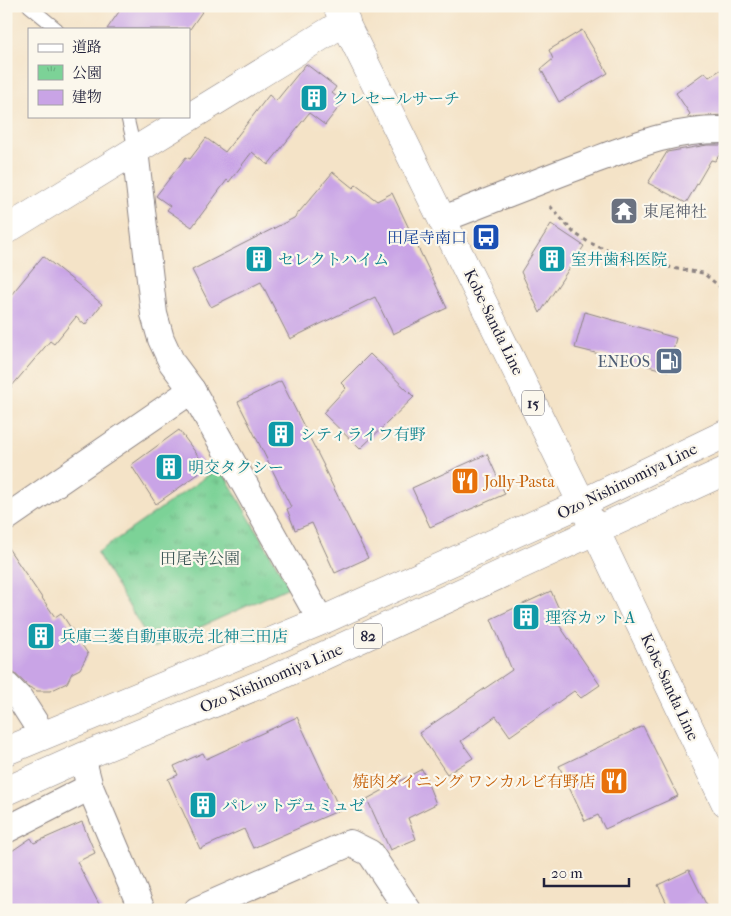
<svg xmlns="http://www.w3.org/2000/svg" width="731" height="916" font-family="'IM FELL French Canon','Noto Serif JP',serif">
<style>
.park{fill:url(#park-tufts);stroke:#4f7a69}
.building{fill:#c9a4e6}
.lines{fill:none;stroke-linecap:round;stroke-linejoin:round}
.service-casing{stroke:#8b8281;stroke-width:14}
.minor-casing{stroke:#8b8281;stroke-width:28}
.tertiary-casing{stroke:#8b8281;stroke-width:29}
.primary-casing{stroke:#8b8281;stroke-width:29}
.path{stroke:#8b8281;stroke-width:3;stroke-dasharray:4 4;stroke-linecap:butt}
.service{stroke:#fff;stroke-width:12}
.minor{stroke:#fff;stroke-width:26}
.tertiary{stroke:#fff;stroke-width:28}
.primary{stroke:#fff;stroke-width:28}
.labels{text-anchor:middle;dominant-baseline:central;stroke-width:4.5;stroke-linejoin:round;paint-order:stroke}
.shield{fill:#fbf7ec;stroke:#636270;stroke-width:1}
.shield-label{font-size:15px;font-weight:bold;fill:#22223b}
.culture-label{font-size:16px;fill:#0d838f;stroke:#fbf7ec;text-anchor:start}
.worship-label{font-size:16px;fill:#5b616d;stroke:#fbf7ec;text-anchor:start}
.transit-label{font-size:16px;fill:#164399;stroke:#fbf7ec;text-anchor:end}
.street-label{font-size:16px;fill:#22223b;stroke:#fbf7ec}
.service-label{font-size:16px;fill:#4e5e75;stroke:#fbf7ec;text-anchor:end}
.food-label{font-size:16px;fill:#c56008;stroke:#fbf7ec;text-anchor:start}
.park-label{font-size:16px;fill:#3d5757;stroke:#fbf7ec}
</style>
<defs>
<pattern id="park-tufts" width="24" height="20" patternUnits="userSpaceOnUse" patternTransform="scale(1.25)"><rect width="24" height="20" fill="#7cd297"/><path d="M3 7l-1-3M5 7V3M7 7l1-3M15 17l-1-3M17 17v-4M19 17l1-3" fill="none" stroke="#6bb483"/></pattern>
</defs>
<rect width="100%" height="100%" fill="#fbf7ec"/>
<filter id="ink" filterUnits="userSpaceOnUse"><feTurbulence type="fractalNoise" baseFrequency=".02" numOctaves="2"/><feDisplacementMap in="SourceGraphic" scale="10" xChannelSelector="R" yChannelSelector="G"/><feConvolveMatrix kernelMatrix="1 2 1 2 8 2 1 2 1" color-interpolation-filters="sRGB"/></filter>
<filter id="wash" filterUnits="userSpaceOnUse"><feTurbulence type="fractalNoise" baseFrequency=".0096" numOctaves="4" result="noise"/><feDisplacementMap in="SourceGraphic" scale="20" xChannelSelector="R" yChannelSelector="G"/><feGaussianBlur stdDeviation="1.12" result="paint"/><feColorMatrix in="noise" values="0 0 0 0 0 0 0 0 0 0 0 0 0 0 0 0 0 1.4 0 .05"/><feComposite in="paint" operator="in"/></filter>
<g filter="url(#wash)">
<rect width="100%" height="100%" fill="#f4e3c7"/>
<!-- park -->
<path class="park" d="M220,467L289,587L154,648L97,553Z"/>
<g id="blocks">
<!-- building -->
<g class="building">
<path d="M123,6H206L190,29H107Z"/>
<path d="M582,30L608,73L559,102L541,69L553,59L549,50Z"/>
<path d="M306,64L336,87L332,93L343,102L325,125L309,113L268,165L252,152L229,182L227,180L192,227L167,210L170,206L156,196L186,157L190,159L206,138L225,152L269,95L276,101Z"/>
<path d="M725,67V115L687,117L690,114L676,93L705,72L709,77Z"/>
<path d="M707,145H725V147L715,161L711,160L686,203L648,183L667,152Z"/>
<path d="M333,172L353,188L356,185L377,201L392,193L447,308L393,334L375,297L290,339L261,282L211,307L192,270L294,218Z"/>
<path d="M551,224L584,246L540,313L521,272Z"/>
<path d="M43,256L102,304L85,325L76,317L54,344L50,341L6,393V301Z"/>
<path d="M585,312L676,338L668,371L575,348Z"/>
<path d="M370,354L414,397L360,449L323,413L346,388L341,383Z"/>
<path d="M281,381L324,466H323L368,558L335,573L312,523L295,530L287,509L291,507L238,402Z"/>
<path d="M179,430L207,468L156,504L131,465Z"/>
<path d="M487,454L505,494L430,527L412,488Z"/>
<path d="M6,545L55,617L61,613L88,654L80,669L72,673L67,683L50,691H37L29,687L10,669L9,662L6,659Z"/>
<path d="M551,591L562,616L555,619L600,685L581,698L574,691L510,736L496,716L461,741L473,758L447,774L419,733L512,670L491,619Z"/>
<path d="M297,717L340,810L253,848L244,829L200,849L168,779L178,775L174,766L203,753L206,759Z"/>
<path d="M643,726L678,796L605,829L598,815L585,821L559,766Z"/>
<path d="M422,769L436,804L408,818L416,839L390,850L367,799Z"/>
<path d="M82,822L95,853L77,862L102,910H6V855L31,838L34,843Z"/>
<path d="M689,870L709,910H670L658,885Z"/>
</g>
</g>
</g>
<g filter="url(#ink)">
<use href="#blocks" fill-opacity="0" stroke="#8b8281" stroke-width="1"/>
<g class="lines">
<defs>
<g id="service">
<path d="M29,6L57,29"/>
<path d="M127,116L135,150"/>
</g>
<g id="minor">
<path d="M135,150L154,314L161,339L172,363L192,390L321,621"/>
<path d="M443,219C491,201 538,181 585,164C633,146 672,129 725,130"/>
<path d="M6,518L192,390"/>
<path d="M6,685L20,699L43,735"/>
<path d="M82,757L90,787L142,910"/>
<path d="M6,830L90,787"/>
<path d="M197,910L350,843L370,853L408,910"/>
</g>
<path id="tertiary" d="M6,230L346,21"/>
<g id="primary">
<path d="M337,6L596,532L725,802"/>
<path d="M6,751L321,621L582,503L725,434"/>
<path d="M6,791L82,757L273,679L725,471"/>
</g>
</defs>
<!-- service casing -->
<use href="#service" class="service-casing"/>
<!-- minor casing -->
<use href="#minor" class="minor-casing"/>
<!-- tertiary casing -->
<use href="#tertiary" class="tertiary-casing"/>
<!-- primary casing -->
<use href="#primary" class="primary-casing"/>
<!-- path -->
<path class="path" d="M550,206L574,233L590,243L604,249L638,260L678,269L703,273L725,291"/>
<!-- service -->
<use href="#service" class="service"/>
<!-- minor -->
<use href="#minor" class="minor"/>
<!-- tertiary -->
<use href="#tertiary" class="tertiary"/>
<!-- primary -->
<use href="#primary" class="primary"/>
</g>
</g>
<!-- icons -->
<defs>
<symbol id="building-square" viewBox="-11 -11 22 22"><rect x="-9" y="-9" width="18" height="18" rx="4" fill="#0f9aa8" stroke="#fbf7ec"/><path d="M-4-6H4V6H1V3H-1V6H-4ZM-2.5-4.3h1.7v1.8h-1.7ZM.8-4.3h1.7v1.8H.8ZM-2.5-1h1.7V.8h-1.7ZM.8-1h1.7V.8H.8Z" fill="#fff"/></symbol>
<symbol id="temple-square" viewBox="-11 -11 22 22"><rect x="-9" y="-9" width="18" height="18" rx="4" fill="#6b7280" stroke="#fbf7ec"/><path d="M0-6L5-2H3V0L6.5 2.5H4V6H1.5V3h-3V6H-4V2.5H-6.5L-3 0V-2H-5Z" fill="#fff"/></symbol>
<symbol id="bus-square" viewBox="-11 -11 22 22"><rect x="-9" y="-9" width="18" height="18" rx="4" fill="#1a4fb4" stroke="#fbf7ec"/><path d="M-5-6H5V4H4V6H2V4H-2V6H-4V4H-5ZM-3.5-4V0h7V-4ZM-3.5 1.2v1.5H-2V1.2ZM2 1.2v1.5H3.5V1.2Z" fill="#fff"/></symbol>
<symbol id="fuel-square" viewBox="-11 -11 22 22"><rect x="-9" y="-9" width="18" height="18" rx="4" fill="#5c6f8a" stroke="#fbf7ec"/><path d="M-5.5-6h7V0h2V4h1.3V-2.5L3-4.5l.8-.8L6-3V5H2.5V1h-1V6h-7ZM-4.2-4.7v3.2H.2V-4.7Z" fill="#fff"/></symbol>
<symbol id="restaurant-square" viewBox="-11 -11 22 22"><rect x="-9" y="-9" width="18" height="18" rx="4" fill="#e8710a" stroke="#fbf7ec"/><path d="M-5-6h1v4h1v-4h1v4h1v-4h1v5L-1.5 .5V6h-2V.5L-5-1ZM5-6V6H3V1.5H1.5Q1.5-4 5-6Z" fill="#fff"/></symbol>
</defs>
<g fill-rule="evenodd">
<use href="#building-square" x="298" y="82" width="32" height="32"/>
<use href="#temple-square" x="608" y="195" width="32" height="32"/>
<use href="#bus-square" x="470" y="221" width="32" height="32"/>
<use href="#building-square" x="243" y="243" width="32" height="32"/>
<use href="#building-square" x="536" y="243" width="32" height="32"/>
<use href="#fuel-square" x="653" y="345" width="32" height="32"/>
<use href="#building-square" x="265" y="418" width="32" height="32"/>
<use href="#building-square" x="153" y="451" width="32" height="32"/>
<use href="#restaurant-square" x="449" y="465" width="32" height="32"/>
<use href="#building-square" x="510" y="601" width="32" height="32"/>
<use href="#building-square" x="25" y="620" width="32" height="32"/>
<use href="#restaurant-square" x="598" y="765" width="32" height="32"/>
<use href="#building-square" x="187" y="789" width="32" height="32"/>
</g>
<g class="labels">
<!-- shield labels -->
<g class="shield">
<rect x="522" y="390.5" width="22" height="25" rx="4"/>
<rect x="354" y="623.5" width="28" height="25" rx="4"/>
</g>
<g class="shield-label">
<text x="533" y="403">15</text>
<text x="368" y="636">82</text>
</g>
<!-- culture labels -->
<g class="culture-label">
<text x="333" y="98">クレセールサーチ</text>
<text x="278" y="259">セレクトハイム</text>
<text x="571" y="259">室井歯科医院</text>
<text x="300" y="434">シティライフ有野</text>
<text x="188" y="467">明交タクシー</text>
<text x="545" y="617">理容カットA</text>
<text x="60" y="636">兵庫三菱自動車販売 北神三田店</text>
<text x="222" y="805">パレットデュミュゼ</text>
</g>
<!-- worship labels -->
<g class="worship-label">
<text x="643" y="211">東尾神社</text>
</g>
<!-- transit labels -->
<g class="transit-label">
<text x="467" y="237">田尾寺南口</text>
</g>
<!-- street labels -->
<g class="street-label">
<text transform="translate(494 322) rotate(64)">Kobe-Sanda Line</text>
<text transform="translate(627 481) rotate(-26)">Ozo Nishinomiya Line</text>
<text transform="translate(271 678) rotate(-23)">Ozo Nishinomiya Line</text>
<text transform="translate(670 687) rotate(65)">Kobe-Sanda Line</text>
</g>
<!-- service labels -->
<g class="service-label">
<text x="650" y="361">ENEOS</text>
</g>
<!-- food labels -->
<g class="food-label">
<text x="484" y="481">Jolly-Pasta</text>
<text x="595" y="781" text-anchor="end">焼肉ダイニング ワンカルビ有野店</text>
</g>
<!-- park labels -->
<g class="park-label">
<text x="200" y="558">田尾寺公園</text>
</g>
</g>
<!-- margin -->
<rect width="731" height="916" fill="none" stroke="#fbf7ec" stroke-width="25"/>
<!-- legend -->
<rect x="28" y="28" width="162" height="90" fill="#fbf7ec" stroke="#a4a2a5"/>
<rect x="38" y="44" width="25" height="8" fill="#ffffff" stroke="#a4a2a5"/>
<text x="72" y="52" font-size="15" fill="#22223b">道路</text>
<rect x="38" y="65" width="25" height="15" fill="url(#park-tufts)" stroke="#a4a2a5"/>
<text x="72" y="78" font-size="15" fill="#22223b">公園</text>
<rect x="38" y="90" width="25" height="15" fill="#c9a4e6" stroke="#a4a2a5"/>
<text x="72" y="102" font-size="15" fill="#22223b">建物</text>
<!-- scale -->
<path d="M544 878v8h85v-8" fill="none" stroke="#22223b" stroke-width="2.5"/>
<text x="551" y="878" font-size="15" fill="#22223b" stroke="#fbf7ec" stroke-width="4" paint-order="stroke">20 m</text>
</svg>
